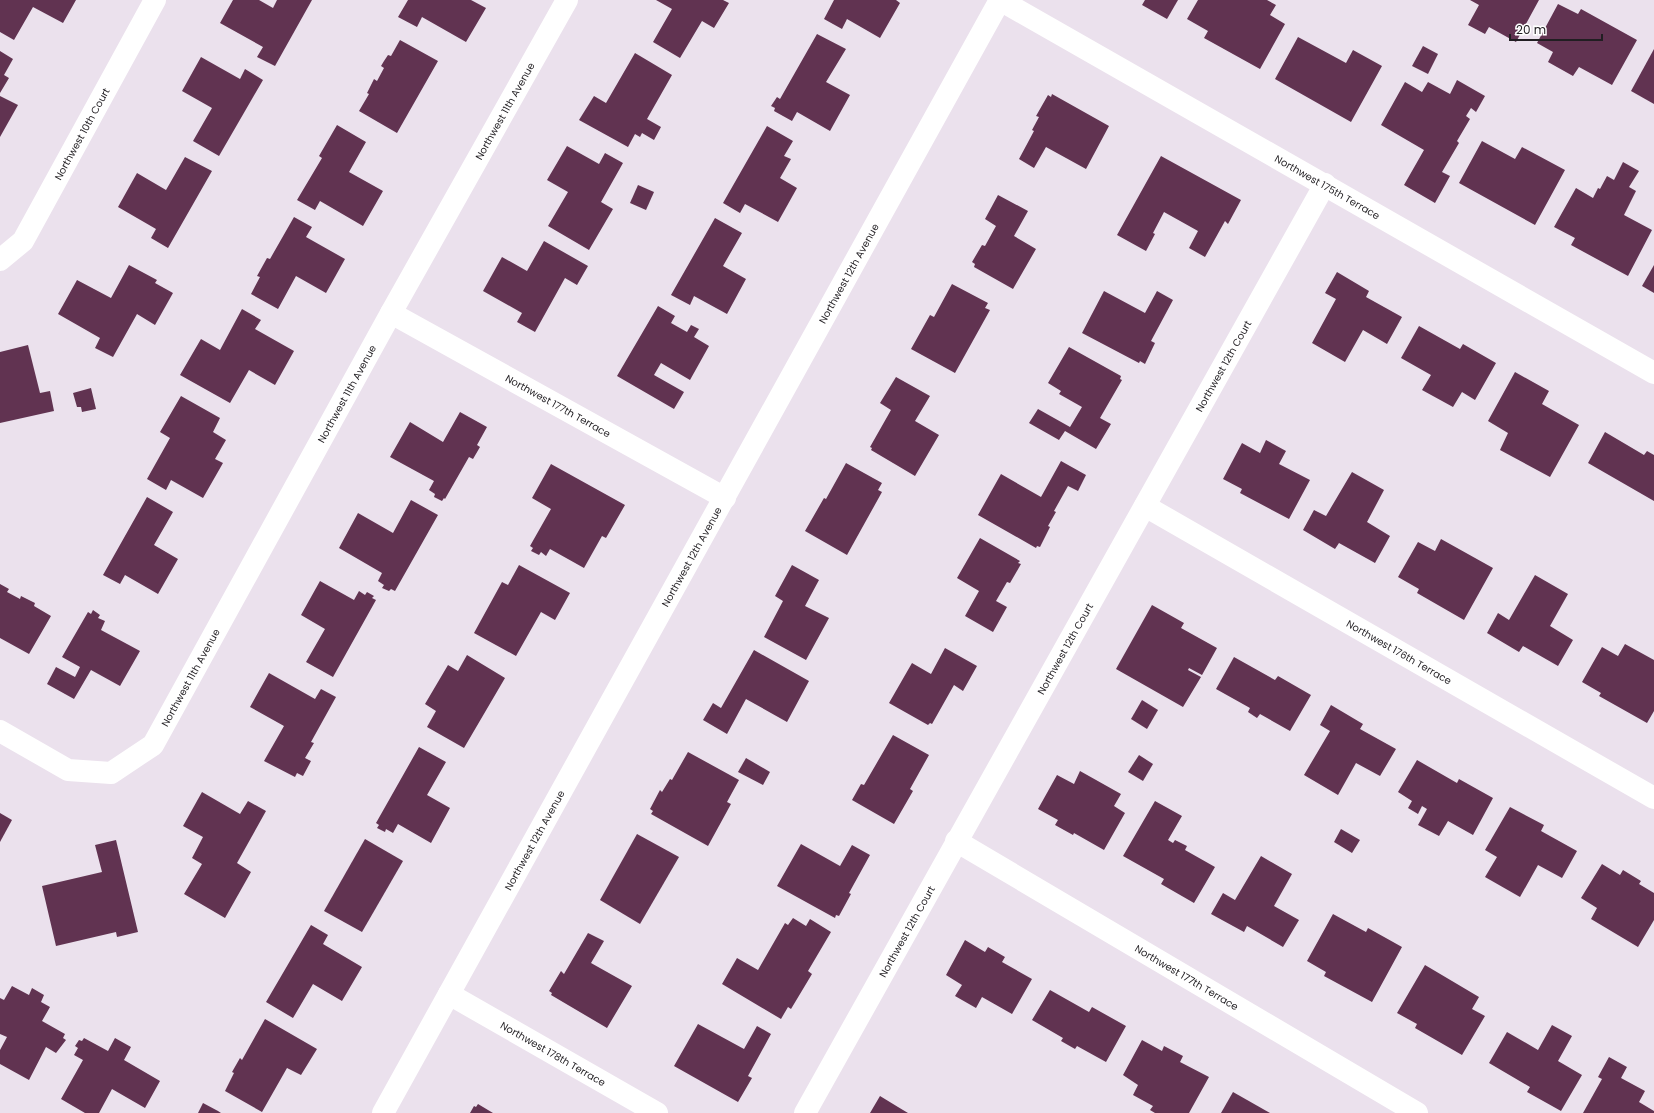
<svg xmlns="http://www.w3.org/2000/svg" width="1654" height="1113" font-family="Poppins,sans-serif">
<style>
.building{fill:#613351}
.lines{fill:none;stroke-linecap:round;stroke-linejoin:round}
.street{stroke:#fff;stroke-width:22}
.secondary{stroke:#fff;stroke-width:22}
.labels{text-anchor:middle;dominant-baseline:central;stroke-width:4;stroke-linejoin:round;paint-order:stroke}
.street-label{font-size:10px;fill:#211e22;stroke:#fff}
</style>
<rect width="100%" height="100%" fill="#ebe1ed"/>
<!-- building -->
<g class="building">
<path d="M0,0H76L63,23L33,7L14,40L0,32Z"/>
<path d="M233,0H259L273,8L277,0H312L275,66L257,57L263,47L220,23Z"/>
<path d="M408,0H471L486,8L466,42L422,17L417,27L398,17Z"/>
<path d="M656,0H723L729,3L714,28L702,21L680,58L653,42L672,9Z"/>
<path d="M834,0H896L900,3L880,38L847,19L842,29L824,19Z"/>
<path d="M1145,0H1178L1167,19L1142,5Z"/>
<path d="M1198,0H1267L1276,5L1270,15L1285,24L1260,69L1204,38L1208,31L1187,19Z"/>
<path d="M1470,0H1539L1516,42L1489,27L1485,34L1468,25L1479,5Z"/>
<path d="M1558,4L1578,14L1581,9L1637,40L1612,85L1579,67L1573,76L1548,62L1553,52L1537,43Z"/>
<path d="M817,34L846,49L826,82L850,95L830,131L797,112L792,121L774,111L775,108L771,106L777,97L780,99Z"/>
<path d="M1298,37L1346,63L1353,50L1382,66L1351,122L1275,79Z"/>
<path d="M400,40L438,61L397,133L359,111L369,94L367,93L374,79L377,81L384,68L381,66L384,61L388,55L391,56Z"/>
<path d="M1423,46L1438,54L1428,74L1412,66Z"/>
<path d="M1654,49V104L1631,91Z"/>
<path d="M0,51L13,59L4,75L9,78L0,93Z"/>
<path d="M635,53L672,75L647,119L661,127L654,140L642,133L640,137L635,134L628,147L579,120L594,96L606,103Z"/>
<path d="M201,57L240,79L245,69L263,80L219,156L193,141L212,108L182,91Z"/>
<path d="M1457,80L1485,96L1476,112L1471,108L1466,116L1470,119L1457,141L1459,143L1442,172L1450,176L1435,203L1404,185L1424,150L1381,125L1405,82L1422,92L1428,82L1450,94Z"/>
<path d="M1052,94L1109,126L1086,169L1046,147L1034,168L1019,159L1034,131L1032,130L1039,117L1036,116L1048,95L1051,97Z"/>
<path d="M0,96L18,105L0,137Z"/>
<path d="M337,125L366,142L349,172L383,191L363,226L320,201L315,210L297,200L322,158L319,156Z"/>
<path d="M767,126L793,141L784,156L791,159L780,178L797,188L778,222L745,204L740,213L723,203Z"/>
<path d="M1482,141L1515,159L1522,147L1565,170L1535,225L1459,183Z"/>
<path d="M567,146L599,164L605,153L623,163L601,202L613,209L589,250L548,226L568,192L547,180Z"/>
<path d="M1161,156L1241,200L1228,224L1225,221L1205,257L1189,248L1198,231L1164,212L1153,233L1155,234L1146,251L1117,235Z"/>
<path d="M185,157L212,171L168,248L151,238L156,229L118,207L137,173L166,190Z"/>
<path d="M1623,162L1639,171L1629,187L1636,191L1624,215L1652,230L1628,276L1571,245L1575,238L1554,227L1576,188L1593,198L1598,188L1600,189L1607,176L1614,180Z"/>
<path d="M638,185L654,192L646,210L630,203Z"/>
<path d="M998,195L1028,211L1014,236L1036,249L1013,289L974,267L975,264L972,262L982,245L985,246L996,226L985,219Z"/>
<path d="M294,217L312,227L306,237L345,259L326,293L296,276L278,309L251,294L260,277L257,276L267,258L270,259Z"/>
<path d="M715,218L742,233L723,266L746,279L727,314L694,296L690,305L671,295Z"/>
<path d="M544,241L588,266L577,285L565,278L535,332L517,322L522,313L483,291L502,257L527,271Z"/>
<path d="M129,265L157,280L155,283L173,293L155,325L137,314L113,357L95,348L100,338L58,314L77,280L111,298Z"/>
<path d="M1654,265V293L1642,286Z"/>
<path d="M1337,272L1369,291L1366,297L1402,317L1387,344L1363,330L1345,362L1312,343L1336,299L1325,293Z"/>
<path d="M952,284L988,303L985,308L990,310L955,373L911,349L930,315L934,317Z"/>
<path d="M1104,291L1145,313L1157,291L1173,300L1151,341L1155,343L1145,364L1140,361L1139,363L1082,333Z"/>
<path d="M658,306L675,316L671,323L687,332L691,325L699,329L694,337L709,346L690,380L661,363L654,375L684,392L674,409L617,376Z"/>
<path d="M242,309L261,320L255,329L294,351L275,385L249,370L230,403L180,375L201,339L220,350Z"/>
<path d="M1419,326L1460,349L1463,344L1496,363L1475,400L1462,392L1453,407L1422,390L1431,375L1401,358Z"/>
<path d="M28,345L40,393L50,391L54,411L0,423V352Z"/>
<path d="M1069,347L1121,376L1120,379L1122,380L1100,418L1111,424L1096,449L1065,431L1059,440L1029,423L1038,409L1070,427L1082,407L1059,394L1061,391L1048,383Z"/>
<path d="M1515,372L1549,391L1542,404L1579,425L1550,477L1500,450L1508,433L1488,421Z"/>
<path d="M896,377L930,396L915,421L939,435L915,476L871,450L872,448L870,447L891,410L880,403Z"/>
<path d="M91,388L96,409L82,412L81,407H77L73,393Z"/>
<path d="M181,396L220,418L213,432L226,440L215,459L223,463L203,498L171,480L166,490L147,479L170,438L160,432Z"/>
<path d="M460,412L487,427L477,445L480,447L473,459L469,457L445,499L444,498L442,501L434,497L435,494L429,490L434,481L390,457L410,422L443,442Z"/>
<path d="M1605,432L1644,455L1647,451L1654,455V501L1588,463Z"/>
<path d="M1266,440L1286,451L1279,464L1310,480L1289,519L1240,493L1242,489L1223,479L1242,443L1260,453Z"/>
<path d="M1061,461L1086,475L1078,491L1068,486L1054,511L1056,512L1048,526L1050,527L1040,547L1037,546L1036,548L978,515L1001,474L1041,497Z"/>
<path d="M846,463L882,483L878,490L882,492L847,555L805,531L824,498L826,499Z"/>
<path d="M551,464L625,505L606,538L602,536L584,568L550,549L546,556L541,552L539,555L531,551L533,548L530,546L551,509L532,498Z"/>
<path d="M1352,472L1384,490L1367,522L1390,536L1375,563L1339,543L1335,549L1303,530L1314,510L1326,516Z"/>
<path d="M147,497L173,512L154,545L178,559L158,594L125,575L120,584L103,575Z"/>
<path d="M411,500L438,515L395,591L391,589L389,591L382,588L384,585L378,581L382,573L339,548L358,513L393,533Z"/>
<path d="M980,538L1020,561L1018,563L1021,564L1010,583L1007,582L996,601L1007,607L993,632L965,616L979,591L957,578Z"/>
<path d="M1441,539L1493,568L1464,620L1417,593L1419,589L1398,577L1418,542L1435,551Z"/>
<path d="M519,565L570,593L555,620L541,612L516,656L474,633L502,582L508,585Z"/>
<path d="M792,565L819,580L805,606L829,618L806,660L764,637L783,601L775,596Z"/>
<path d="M1535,575L1568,594L1550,626L1573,640L1558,666L1523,646L1519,652L1487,633L1498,613L1509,620Z"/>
<path d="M320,581L354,600L359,591L365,595L367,592L374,596L372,598L376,600L333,677L306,662L325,629L301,615Z"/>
<path d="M0,584L9,589L7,592L20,599L21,596L35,603L34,606L51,616L29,654L0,638Z"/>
<path d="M1152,605L1184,623L1181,628L1217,648L1202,675L1189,668L1188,670L1201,677L1183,707L1116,669Z"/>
<path d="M93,610L100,615L98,618L105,621L101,630L140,651L120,686L91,670L74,699L47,684L56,667L75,677L80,667L62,657L88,612L91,614Z"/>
<path d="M1625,644L1654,660V711L1647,723L1599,696L1601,693L1582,682L1602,647L1618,656Z"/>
<path d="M945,648L977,666L963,691L954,685L932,724L930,723L928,725L889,703L912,663L931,674Z"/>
<path d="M754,650L809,681L787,722L746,699L727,734L703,720L713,703L721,708Z"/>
<path d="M467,655L505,678L464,748L427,727L436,711L425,704L448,665L458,671Z"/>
<path d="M1234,657L1275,680L1278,676L1311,695L1290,731L1260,714L1257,718L1248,712L1250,708L1216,689Z"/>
<path d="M269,673L315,699L321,689L336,697L311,742L314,743L305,758L311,761L303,776L297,773L295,777L264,761L284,726L250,707Z"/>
<path d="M1142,700L1158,710L1147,729L1131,719Z"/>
<path d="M1331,705L1363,724L1360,729L1396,749L1380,776L1356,763L1338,795L1304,775L1330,731L1320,725Z"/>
<path d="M893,735L929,755L910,789L913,791L894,824L852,800L861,784L864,785Z"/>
<path d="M419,747L446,762L427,795L450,808L431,843L398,824L393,833L386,829L385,832L377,828L379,825L376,823Z"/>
<path d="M688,752L739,780L727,802L731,804L708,846L651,814L653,811L650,809L660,790L662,792L670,779L672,780Z"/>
<path d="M1139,755L1153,764L1143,781L1128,772Z"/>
<path d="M746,758L770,772L763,785L738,772Z"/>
<path d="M1417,760L1457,783L1459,779L1493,798L1473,835L1448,821L1439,836L1418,825L1427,809L1422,806L1418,814L1408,808L1412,801L1398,792Z"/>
<path d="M1080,771L1121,794L1114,806L1125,813L1104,850L1074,833L1073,835L1055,825L1058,820L1038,809L1057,775L1074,784Z"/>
<path d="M202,792L240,814L248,801L266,811L237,863L251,872L225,918L184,894L202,864L192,858L203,837L183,826Z"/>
<path d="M1155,801L1182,816L1168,840L1173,843L1175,840L1187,846L1185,850L1215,867L1194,903L1161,884L1164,879L1123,856Z"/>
<path d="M1510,807L1544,825L1541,831L1577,851L1562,878L1538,865L1520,897L1485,877L1497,857L1485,850Z"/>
<path d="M0,813L12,820L0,842Z"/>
<path d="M1341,829L1360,840L1352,853L1334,842Z"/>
<path d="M637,834L679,857L640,924L600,900Z"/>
<path d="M365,839L403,861L362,932L324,911Z"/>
<path d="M116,840L138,932L117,937L116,932L56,946L42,886L102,872L95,845Z"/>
<path d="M801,844L840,866L852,845L870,855L849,893L851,894L839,916L836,915L835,918L777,886Z"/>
<path d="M1261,856L1292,874L1274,906L1299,920L1283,947L1247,926L1244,932L1211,914L1223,893L1235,900Z"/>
<path d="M1602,864L1620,875L1623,870L1641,881L1639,884L1654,893V920L1638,947L1591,919L1597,908L1581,898Z"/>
<path d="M1333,914L1366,932L1368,928L1402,947L1372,1002L1324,976L1326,972L1307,961Z"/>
<path d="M793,918L806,926L810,919L831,932L808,971L812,974L791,1009L788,1007L781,1019L722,984L737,958L758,970L785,923L788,925Z"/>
<path d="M311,925L328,935L323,944L362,967L342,1001L313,984L293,1018L266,1002Z"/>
<path d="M588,933L604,941L591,963L632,986L607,1028L551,995L552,993L549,991L561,971L564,974Z"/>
<path d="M965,940L985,952L988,947L1005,957L1002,962L1032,979L1012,1014L982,997L976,1008L955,996L962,985L946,975Z"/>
<path d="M1425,965L1479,997L1472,1009L1485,1016L1462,1055L1415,1028L1417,1024L1397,1013Z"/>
<path d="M12,986L29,995L32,988L44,995L41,1002L50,1007L42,1021L65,1034L63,1038L66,1040L56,1053L46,1047L29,1080L0,1064V1050L7,1037L0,1034V998L4,1000Z"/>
<path d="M1050,990L1089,1012L1092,1007L1126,1026L1106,1062L1077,1046L1075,1049L1061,1041L1063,1038L1032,1020Z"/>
<path d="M265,1019L317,1049L301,1075L287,1068L262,1112L225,1091L234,1073L232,1072L240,1058L242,1060Z"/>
<path d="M698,1024L744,1049L757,1026L771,1034L748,1076L752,1078L738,1102L674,1066Z"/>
<path d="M1552,1025L1572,1036L1558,1061L1582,1075L1561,1111L1527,1092L1530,1087L1489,1063L1507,1032L1538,1050Z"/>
<path d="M84,1038L108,1051L115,1038L131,1047L124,1060L160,1081L145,1108L112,1089L99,1113H85L61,1099L83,1060L74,1055L78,1048L75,1046L79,1040L82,1041Z"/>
<path d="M1142,1040L1162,1051L1164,1046L1183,1056L1180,1062L1209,1077L1189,1113H1155L1150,1110L1153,1106L1133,1095L1138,1085L1123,1075Z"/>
<path d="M1609,1057L1627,1067L1621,1078L1645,1091L1639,1102L1654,1111V1113H1583L1602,1079L1598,1077Z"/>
<path d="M1233,1092L1270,1113H1221Z"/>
<path d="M880,1096L898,1107L908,1113H870Z"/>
<path d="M203,1103L218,1111L221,1113H198Z"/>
<path d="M478,1104L493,1113H470L474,1106L476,1107Z"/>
</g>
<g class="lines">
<!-- street -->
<g class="street">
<path id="s1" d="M1000,0L1654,373"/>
<path id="s2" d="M0,260L23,241L155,0"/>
<path id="s3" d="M391,313L725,498"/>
<path id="s4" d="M1145,506L1654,798"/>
<path id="s5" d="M0,731L68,770L111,773L153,745L391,313L567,0"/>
<path id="s6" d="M956,841L1417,1113"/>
<path id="s7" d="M449,994L657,1113"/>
<path id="s8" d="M805,1113L1325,184"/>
</g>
<!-- secondary -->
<path class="secondary" id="s9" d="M383,1113L1000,0"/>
</g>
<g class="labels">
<!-- street labels -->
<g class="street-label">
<text stroke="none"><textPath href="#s5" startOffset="897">Northwest 11th Avenue</textPath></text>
<text stroke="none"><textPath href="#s2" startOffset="152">Northwest 10th Court</textPath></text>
<text stroke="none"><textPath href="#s1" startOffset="377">Northwest 175th Terrace</textPath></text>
<text stroke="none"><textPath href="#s9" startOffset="960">Northwest 12th Avenue</textPath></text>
<text stroke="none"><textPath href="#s8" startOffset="856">Northwest 12th Court</textPath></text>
<text stroke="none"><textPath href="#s5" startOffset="573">Northwest 11th Avenue</textPath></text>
<text stroke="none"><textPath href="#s3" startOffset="191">Northwest 177th Terrace</textPath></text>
<text stroke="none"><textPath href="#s9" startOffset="636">Northwest 12th Avenue</textPath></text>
<text stroke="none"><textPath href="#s8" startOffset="532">Northwest 12th Court</textPath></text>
<text stroke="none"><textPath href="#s4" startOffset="293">Northwest 176th Terrace</textPath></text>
<text stroke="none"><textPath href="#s5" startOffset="249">Northwest 11th Avenue</textPath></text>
<text stroke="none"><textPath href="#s9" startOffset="312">Northwest 12th Avenue</textPath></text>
<text stroke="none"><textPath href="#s8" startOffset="208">Northwest 12th Court</textPath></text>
<text stroke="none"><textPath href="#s6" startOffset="268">Northwest 177th Terrace</textPath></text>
<text stroke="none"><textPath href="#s7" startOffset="120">Northwest 178th Terrace</textPath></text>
</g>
</g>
<!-- scale -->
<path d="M1510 34v6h92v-6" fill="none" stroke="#211e22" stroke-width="2"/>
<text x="1516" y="34" font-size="12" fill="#211e22" stroke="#ffffff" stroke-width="3" paint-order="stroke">20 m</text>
</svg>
